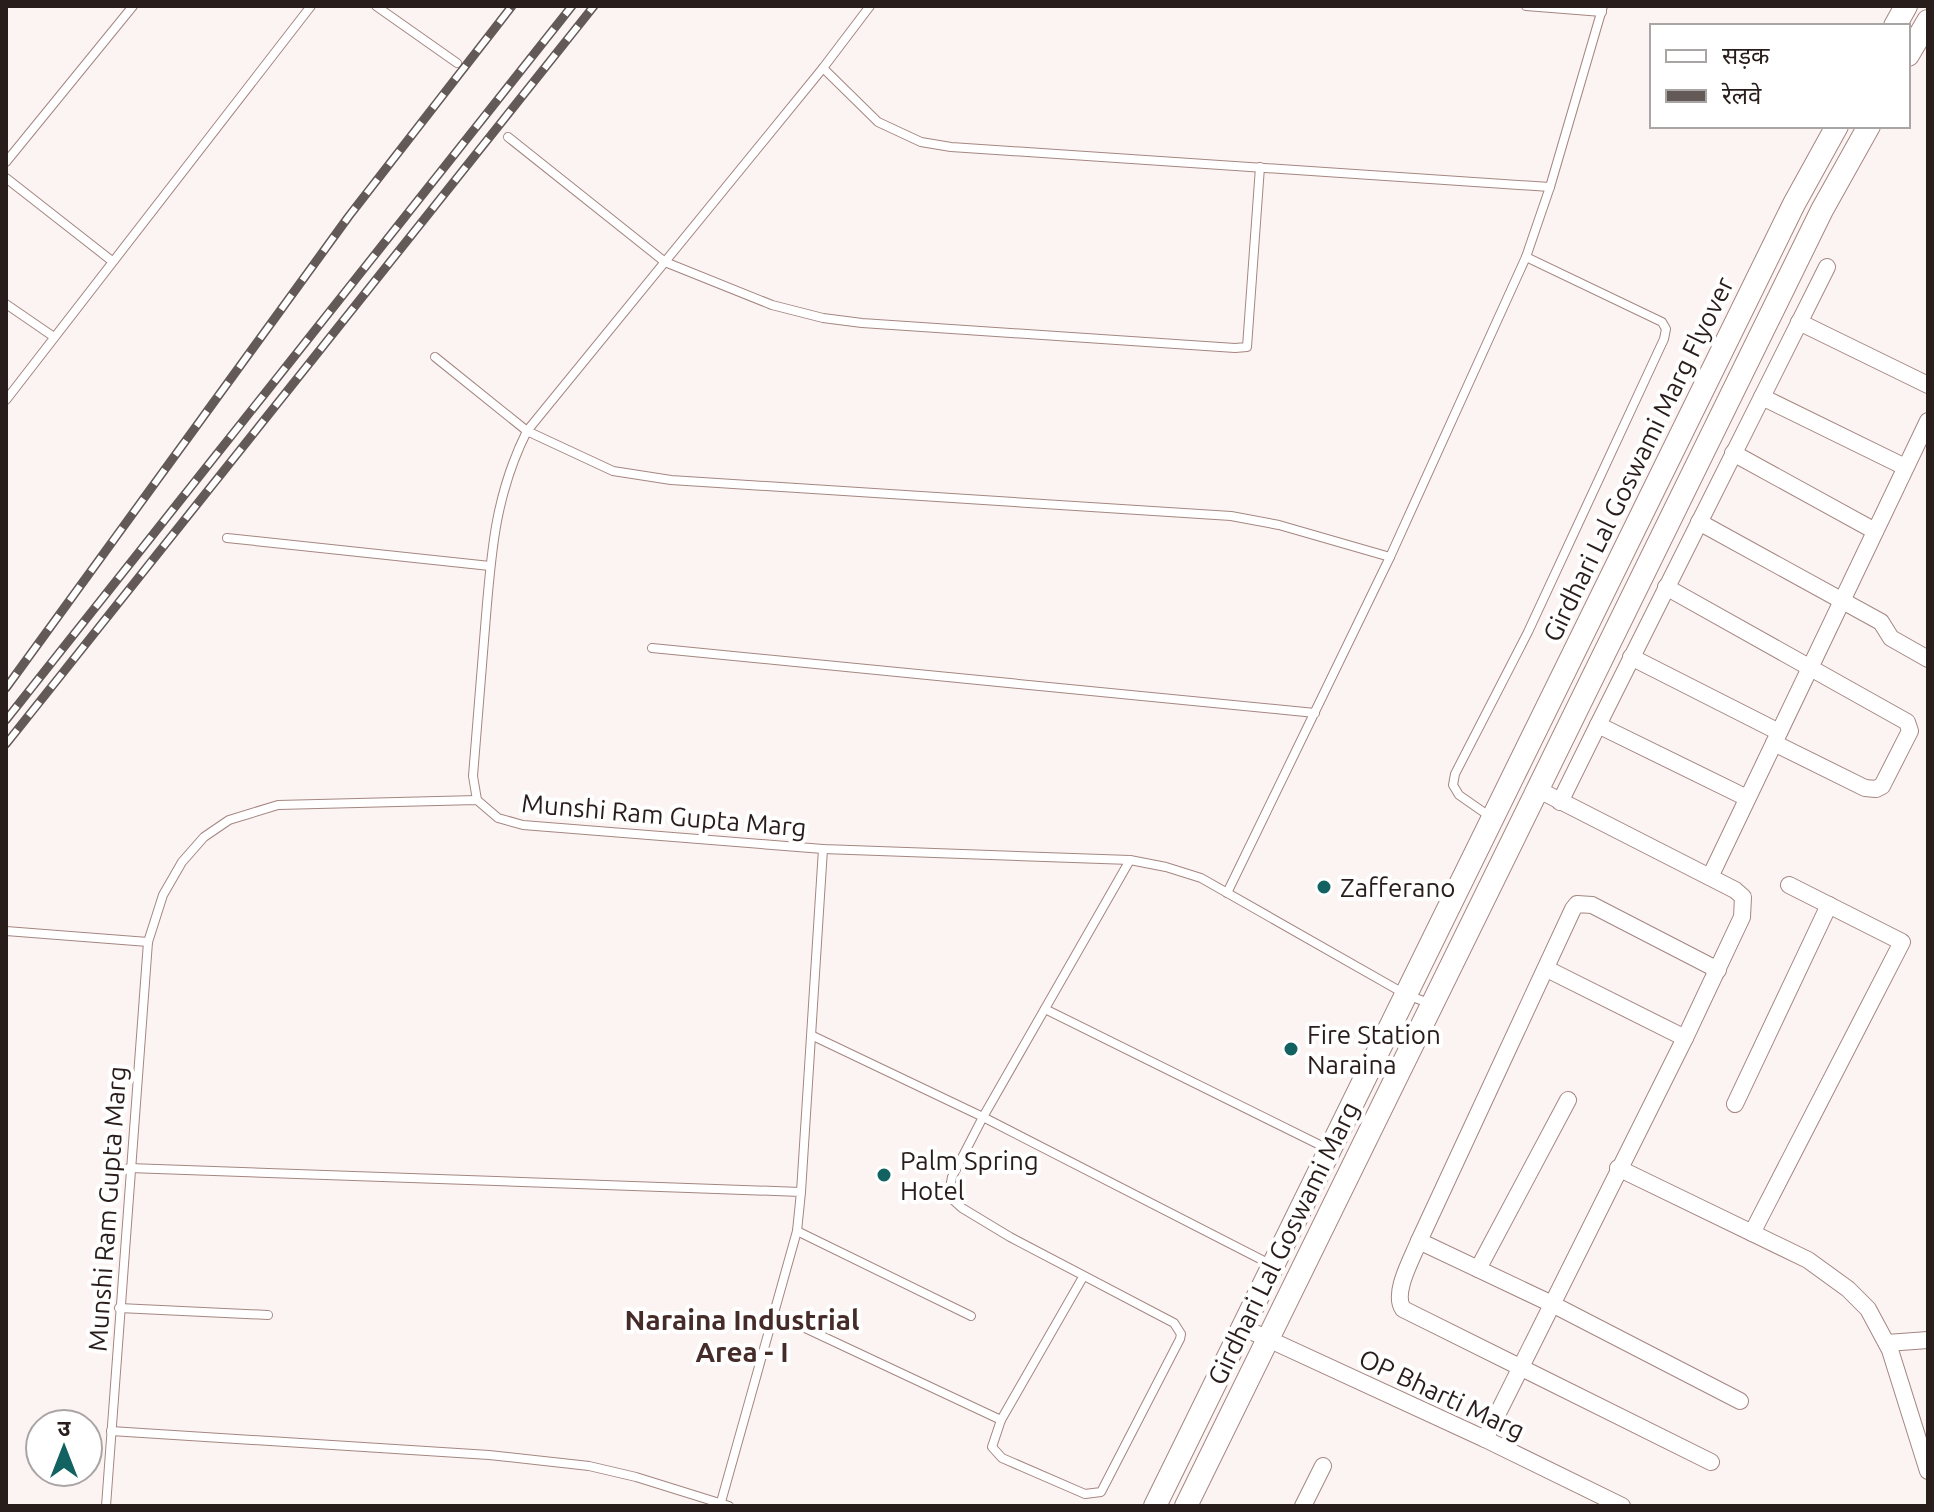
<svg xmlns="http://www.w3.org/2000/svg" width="1934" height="1512" font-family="Ubuntu,'Noto Sans Devanagari',sans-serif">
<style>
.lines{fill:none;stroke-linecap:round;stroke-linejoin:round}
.service-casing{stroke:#a58681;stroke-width:10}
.minor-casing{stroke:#a58681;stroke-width:18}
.secondary-casing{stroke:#a58681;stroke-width:24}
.service{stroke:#fff;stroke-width:8}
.minor{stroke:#fff;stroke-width:16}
.secondary{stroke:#fff;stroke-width:22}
.rail-casing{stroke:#635957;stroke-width:9}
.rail{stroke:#fff;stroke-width:6;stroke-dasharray:18;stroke-linecap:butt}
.poi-dot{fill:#126262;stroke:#fff;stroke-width:3}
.labels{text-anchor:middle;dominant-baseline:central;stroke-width:8;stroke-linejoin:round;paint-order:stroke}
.street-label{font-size:26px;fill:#291d1b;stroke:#fff}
.poi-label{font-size:26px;fill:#291d1b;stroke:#fff;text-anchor:start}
.neighbourhood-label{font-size:28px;font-weight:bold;fill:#452c28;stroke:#fff}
</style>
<rect width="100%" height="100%" fill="#fbf4f3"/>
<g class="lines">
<defs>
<g id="service">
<path d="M376,6L457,63"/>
<path d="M1526,6L1602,12"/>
<path d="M823,68L878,122L921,142L951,147L1550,187"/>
<path d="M508,137L665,262L772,305L823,318L862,323L1235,348L1247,347L1260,167"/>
<path d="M6,162L133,6"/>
<path d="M6,178L112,261"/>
<path d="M6,304L54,337"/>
<path d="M435,357L527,431L613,471L671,480L1231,516L1279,525L1390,557L1227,893"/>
<path d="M6,400L311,6"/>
<path d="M227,538L490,566"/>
<path d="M1390,557L1526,257L1550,187L1603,6"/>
<path d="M652,648L1315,713"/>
<path d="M477,800L473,776C477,727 481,678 485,628C491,556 494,497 527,431L823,68L870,6"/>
<path d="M1492,818L1459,795L1453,785L1455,774L1528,632L1664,339L1666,329L1662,322L1526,257"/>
<path d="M6,931L148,942"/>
<path d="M1045,1009L1328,1149"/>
<path d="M813,1036L983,1117L1270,1264"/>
<path d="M129,1168L801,1192L797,1231L721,1502"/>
<path d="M801,1192L823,849"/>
<path d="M797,1231L971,1316"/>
<path d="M119,1308L268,1315"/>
<path d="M775,1314L1001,1420L992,1447L1002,1458L1085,1494L1101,1492L1180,1339L1181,1334L1174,1323L1010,1237L962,1208L951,1198L950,1188L952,1177L983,1117L1130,860"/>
<path d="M1001,1420L1083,1277"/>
<path d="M111,1431L489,1455L589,1466L636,1477L729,1506"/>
<path d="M106,1506L148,942L163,895L182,862L204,837L229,820L278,805L477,800L498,818L523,825L823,849L1130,860L1166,867L1201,878L1405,994L1431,1004"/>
</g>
<g id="minor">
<path d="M1799,322L1928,385"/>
<path d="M1762,397L1905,467"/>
<path d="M1733,453L1875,531"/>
<path d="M1699,522L1881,622L1891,638L1928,659"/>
<path d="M1666,587L1907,722L1910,731L1882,786L1876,789L1865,788L1774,743"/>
<path d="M1631,657L1779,732"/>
<path d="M1598,725L1827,267"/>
<path d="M1560,802L1598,725L1747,798"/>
<path d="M1710,877L1928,421"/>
<path d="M1547,969L1685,1038"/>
<path d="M1718,970L1592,905L1577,904L1573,909L1419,1241L1552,1304L1740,1401"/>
<path d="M1735,1104L1829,905"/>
<path d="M1618,1168L1808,1260L1848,1289L1868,1309L1890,1350L1928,1471"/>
<path d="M1752,1233L1902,942L1789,885"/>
<path d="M1419,1241C1412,1259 1392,1293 1403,1309L1711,1462"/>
<path d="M1478,1269L1568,1100"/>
<path d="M1242,1327L1485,1439L1622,1506"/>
<path d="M1887,1343L1928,1340"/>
<path d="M1485,1439L1685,1038L1742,917L1743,897L1735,890L1537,789"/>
<path d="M1303,1506L1323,1466"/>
</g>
<g id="secondary">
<path d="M1895,26L1906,6"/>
<path d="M1908,55L1928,21"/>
<path d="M1155,1506L1794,204L1837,126"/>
<path d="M1186,1506L1822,210L1869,126"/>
</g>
</defs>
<!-- service casing -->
<use href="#service" class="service-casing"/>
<!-- minor casing -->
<use href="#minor" class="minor-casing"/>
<!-- secondary casing -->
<use href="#secondary" class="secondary-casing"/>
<!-- service -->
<use href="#service" class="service"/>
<!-- minor -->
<use href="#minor" class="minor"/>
<!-- secondary -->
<use href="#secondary" class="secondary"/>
<defs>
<g id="rail">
<path d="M6,688L349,216L512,6"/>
<path d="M6,720L572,6"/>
<path d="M6,744L594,6"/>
</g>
</defs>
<!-- rail casing -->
<use href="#rail" class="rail-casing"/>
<!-- rail -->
<use href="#rail" class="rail"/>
</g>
<!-- markers -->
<g class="poi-dot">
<circle cx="1324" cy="887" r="8"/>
<circle cx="1291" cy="1049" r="8"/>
<circle cx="884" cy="1175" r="8"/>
</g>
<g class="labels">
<!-- street labels -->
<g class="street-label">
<text transform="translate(1638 459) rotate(-64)">Girdhari Lal Goswami Marg Flyover</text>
<text transform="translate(664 815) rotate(5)">Munshi Ram Gupta Marg</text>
<text transform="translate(107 1209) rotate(-86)">Munshi Ram Gupta Marg</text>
<text transform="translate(1283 1243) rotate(-64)">Girdhari Lal Goswami Marg</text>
<text transform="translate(1442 1394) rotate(25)">OP Bharti Marg</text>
</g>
<!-- poi labels -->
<g class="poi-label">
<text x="1340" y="887">Zafferano</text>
<text x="1307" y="1034">Fire Station<tspan x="1307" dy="30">Naraina</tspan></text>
<text x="900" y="1160">Palm Spring<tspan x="900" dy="30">Hotel</tspan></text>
</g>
<!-- neighbourhood labels -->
<g class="neighbourhood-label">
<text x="742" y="1319">Naraina Industrial<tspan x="742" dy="32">Area - I</tspan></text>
</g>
</g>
<!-- border -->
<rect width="1934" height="1512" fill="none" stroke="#291d1b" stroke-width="16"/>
<!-- legend -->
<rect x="1650" y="24" width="260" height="104" fill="#ffffff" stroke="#a9a5a4" stroke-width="2"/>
<rect x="1666" y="50" width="40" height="12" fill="#ffffff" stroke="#a9a5a4" stroke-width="2"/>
<text x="1722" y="64" font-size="24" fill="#291d1b">सड़क</text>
<rect x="1666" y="90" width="40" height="12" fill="#635957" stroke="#a9a5a4" stroke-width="2"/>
<text x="1722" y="104" font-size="24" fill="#291d1b">रेलवे</text>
<!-- north arrow -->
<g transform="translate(64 1448)"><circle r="38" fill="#ffffff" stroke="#a9a5a4" stroke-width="2"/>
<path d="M0-6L14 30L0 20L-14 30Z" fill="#126262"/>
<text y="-12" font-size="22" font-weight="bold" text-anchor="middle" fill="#291d1b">उ</text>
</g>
</svg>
